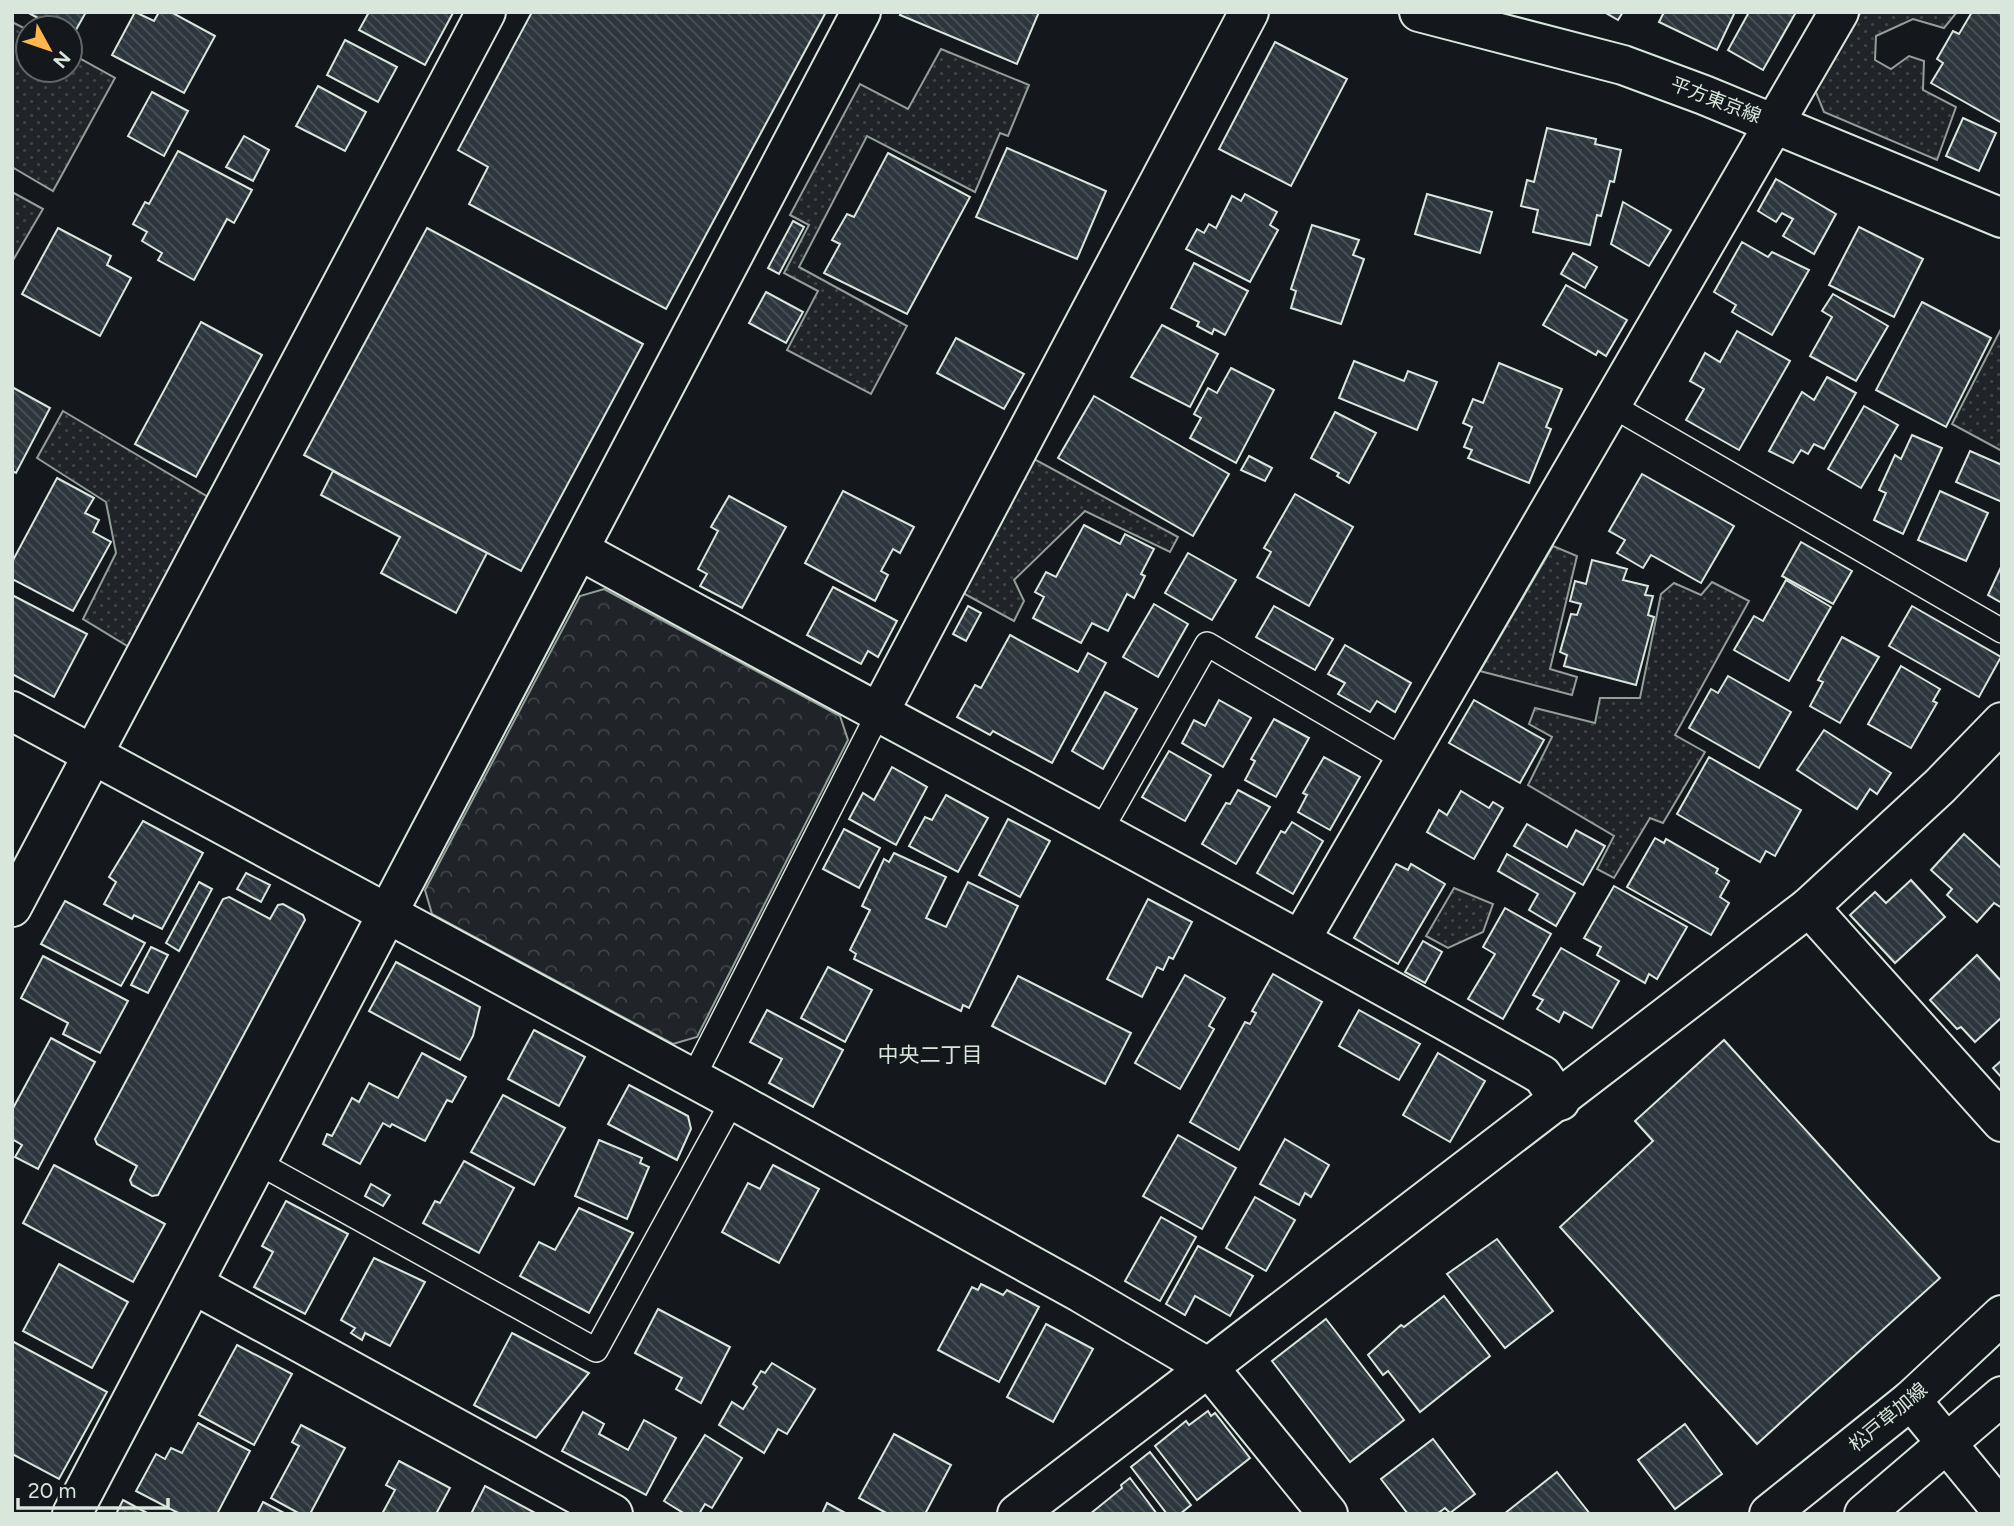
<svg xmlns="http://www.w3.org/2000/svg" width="2014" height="1526" font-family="Figtree,'Noto Sans JP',sans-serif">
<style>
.grass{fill:url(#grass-dots);stroke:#939e99;stroke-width:2}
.park{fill:url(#park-crowns);stroke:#939e99;stroke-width:2}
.building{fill:url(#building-back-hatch);stroke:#d8e6dc;stroke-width:2}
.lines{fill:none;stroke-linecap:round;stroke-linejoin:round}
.lane-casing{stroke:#d8e6dc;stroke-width:26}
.street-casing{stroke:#d8e6dc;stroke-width:42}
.secondary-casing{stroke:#d8e6dc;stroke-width:42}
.primary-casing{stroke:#d8e6dc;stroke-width:42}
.lane{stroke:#14181c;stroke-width:23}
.street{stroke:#14181c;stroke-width:38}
.secondary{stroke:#14181c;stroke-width:38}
.primary{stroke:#14181c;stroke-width:38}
.labels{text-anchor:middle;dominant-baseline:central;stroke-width:5;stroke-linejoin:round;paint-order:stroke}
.street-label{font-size:19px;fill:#d8e6dc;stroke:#14181c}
.neighbourhood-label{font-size:21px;fill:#d8e6dc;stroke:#14181c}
</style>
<defs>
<pattern id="grass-dots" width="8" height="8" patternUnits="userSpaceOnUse" patternTransform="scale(1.75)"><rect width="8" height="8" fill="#202428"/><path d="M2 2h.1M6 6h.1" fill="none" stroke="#404447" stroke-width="1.8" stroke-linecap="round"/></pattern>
<pattern id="park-crowns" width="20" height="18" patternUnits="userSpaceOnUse" patternTransform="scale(1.75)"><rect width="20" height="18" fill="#202428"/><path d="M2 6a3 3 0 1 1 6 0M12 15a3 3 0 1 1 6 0" fill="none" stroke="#404447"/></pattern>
<pattern id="building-back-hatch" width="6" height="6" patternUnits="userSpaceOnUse" patternTransform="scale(1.75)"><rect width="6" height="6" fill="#2c363c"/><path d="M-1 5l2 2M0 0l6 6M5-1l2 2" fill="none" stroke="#4a5358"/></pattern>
</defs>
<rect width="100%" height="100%" fill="#14181c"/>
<!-- grass -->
<g class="grass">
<path d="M1861,12H1957L1944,28L1913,19L1876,36L1875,60L1891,69L1909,56L1924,61L1923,90L1956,107L1937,160L1824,112L1815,90Z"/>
<path d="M12,22L28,30V70H70V53L115,78L53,191L12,167Z"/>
<path d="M941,49L1029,85L1008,136L1000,133L975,192L867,136L799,267L907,326L871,394L787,350L818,291L784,273L809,225L790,215L860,84L908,109Z"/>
<path d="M12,192L43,209L12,262Z"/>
<path d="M2002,327V451L1952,424Z"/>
<path d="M63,411L208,497L129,647L83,619L116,553L106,502L37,458Z"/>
<path d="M1034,459L1178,537L1170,552L1085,511L1014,580L1024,601L1014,621L963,593Z"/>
<path d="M1553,546L1577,556L1550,669L1577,677L1572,695L1480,671Z"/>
<path d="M1712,582L1749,601L1675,735L1705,752L1663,823L1650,818L1614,878L1597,869L1614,836L1528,785L1552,737L1529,724L1535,708L1595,723L1600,698H1640L1661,594L1674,583L1701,595Z"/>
<path d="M1454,888L1493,904L1483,932L1448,948L1426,936Z"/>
</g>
<!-- park -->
<path class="park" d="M604,589L840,716L848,740L697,1037L673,1044L432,914L425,890L580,596Z"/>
<!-- building -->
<g class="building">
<path d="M27,12H86L72,37L70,28H56Z"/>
<path d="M135,12L154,21L159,12H171L215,36L184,93L112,55Z"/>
<path d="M369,12H452L453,13L425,65L359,30Z"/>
<path d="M532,12H826L666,309L469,204L488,167L458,150Z"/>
<path d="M902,12H1039L1017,64L900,15Z"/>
<path d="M1604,12H1623L1618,20Z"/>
<path d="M1664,12H1735L1717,50L1659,22Z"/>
<path d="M1749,12H1796L1763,70L1728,50Z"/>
<path d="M1972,12H2002V123L1931,83L1943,63L1937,59L1953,31L1959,34Z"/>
<path d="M345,40L397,67L378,102L327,75Z"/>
<path d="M1275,42L1347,79L1291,186L1219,149Z"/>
<path d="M318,86L366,112L345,151L296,126Z"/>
<path d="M152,92L188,111L164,156L128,136Z"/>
<path d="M1963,118L1996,133L1979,171L1946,156Z"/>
<path d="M1547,128L1596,139L1595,144L1621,150L1614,182L1610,181L1601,216L1597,215L1590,245L1533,232L1538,210L1521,206L1527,180L1534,182Z"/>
<path d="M244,136L269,150L253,181L226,167Z"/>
<path d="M1007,148L1106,191L1077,259L976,217Z"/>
<path d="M178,151L252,190L234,223L227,219L194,280L158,260L162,253L142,241L147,232L133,224L145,202L149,204Z"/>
<path d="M888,153L970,197L907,314L824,273L840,244L832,240L847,214L854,217Z"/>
<path d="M1776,179L1836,214L1814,254L1783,236L1793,219L1782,213L1776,222L1758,211Z"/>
<path d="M1245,194L1277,212L1270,225L1278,230L1250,282L1186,249L1197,229L1204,233L1209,224L1216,228L1232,196L1241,201Z"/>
<path d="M1427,194L1492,212L1480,253L1415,234Z"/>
<path d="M1623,202L1671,230L1649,266L1611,244Z"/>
<path d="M793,221L804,227L779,274L768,268Z"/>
<path d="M1312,225L1359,240L1353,255L1364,259L1341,324L1291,308L1296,291L1291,289Z"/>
<path d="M1859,227L1923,259L1894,317L1829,285Z"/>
<path d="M58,228L111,256L107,265L131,278L100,336L22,294Z"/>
<path d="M427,228L643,344L521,571L304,455Z"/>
<path d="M1742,242L1768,257L1772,252L1809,270L1772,335L1732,312L1736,305L1714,292Z"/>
<path d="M1573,253L1597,267L1585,288L1561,274Z"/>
<path d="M1194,263L1248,291L1225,335L1214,329L1212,334L1197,326L1199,322L1171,308Z"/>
<path d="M1566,285L1627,320L1606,356L1598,351L1596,355L1543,325Z"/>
<path d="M766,292L803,312L786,343L749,323Z"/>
<path d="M1833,294L1888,326L1856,381L1810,356L1832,317L1822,311Z"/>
<path d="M1922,302L1991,338L1946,427L1876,390Z"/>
<path d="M201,322L262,355L196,477L135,444Z"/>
<path d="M1162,325L1218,354L1190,407L1131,377Z"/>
<path d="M1737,331L1790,361L1739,450L1686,420L1704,389L1690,381L1705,353L1720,362Z"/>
<path d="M956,338L1024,374L1004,409L937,373Z"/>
<path d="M1354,361L1404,381L1408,371L1437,382L1417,430L1339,398Z"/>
<path d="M1499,363L1562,389L1546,427L1551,429L1529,483L1468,458L1472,450L1464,447L1472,427L1463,423L1473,399L1483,403Z"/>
<path d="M1231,368L1274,390L1236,463L1190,438L1201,418L1194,414L1208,388L1217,393Z"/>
<path d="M1827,377L1856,393L1824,449L1814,444L1808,454L1801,450L1793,463L1769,451L1802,392L1814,400Z"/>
<path d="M12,387L50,408L16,473L12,471Z"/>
<path d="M1094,396L1229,474L1193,536L1058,458Z"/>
<path d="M1864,406L1898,425L1861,488L1828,469Z"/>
<path d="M1335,412L1376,433L1349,483L1337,476L1339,473L1311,458Z"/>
<path d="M1912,435L1942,448L1903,534L1874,520L1886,493L1879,490L1895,455L1901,459Z"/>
<path d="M1970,451L2002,465V502L1956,482Z"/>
<path d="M1249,456L1272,468L1265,481L1241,470Z"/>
<path d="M333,471L487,553L456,613L381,573L400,537L321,495Z"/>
<path d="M1642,474L1734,526L1701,583L1651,555L1643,568L1617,553L1625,540L1609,531Z"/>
<path d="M57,478L94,498L85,513L99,520L93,532L111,542L73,611L12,579V562Z"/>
<path d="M843,491L914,527L900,553L893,549L881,571L888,575L875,601L805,563Z"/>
<path d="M1940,491L1988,513L1966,561L1918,540Z"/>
<path d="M1295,494L1353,527L1309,606L1257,577L1271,552L1264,548Z"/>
<path d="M729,496L786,527L742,608L700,586L707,574L698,569L718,531L711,527Z"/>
<path d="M1084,525L1120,544L1125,534L1154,549L1141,574L1145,576L1134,598L1127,594L1108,631L1092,623L1081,643L1033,618L1044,597L1035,592L1046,572L1056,577Z"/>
<path d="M1801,542L1852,571L1833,604L1782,576Z"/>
<path d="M1188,553L1236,580L1212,620L1165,593Z"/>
<path d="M1592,560L1627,569L1623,580L1648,586L1645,595L1653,596L1648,615L1654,617L1636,685L1564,666L1567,655L1560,652L1571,614L1577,615L1581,604L1570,601L1575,581L1586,584Z"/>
<path d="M2002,565V603L1988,595Z"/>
<path d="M1786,580L1831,607L1789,681L1734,650L1754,616L1763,621Z"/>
<path d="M833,587L897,621L878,657L868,651L861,664L807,635Z"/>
<path d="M12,595L87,634L54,697L12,674Z"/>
<path d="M1154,604L1188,624L1158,677L1123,657Z"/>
<path d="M968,606L981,613L966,641L953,634Z"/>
<path d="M1274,606L1333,639L1315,670L1256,637Z"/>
<path d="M1912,606L2001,657L1979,697L1889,646Z"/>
<path d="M1010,635L1078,672L1088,653L1106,663L1052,763L993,731L990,735L957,717L975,685L981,688Z"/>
<path d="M1842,637L1879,657L1840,723L1810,706L1823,682L1818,680Z"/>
<path d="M1345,645L1411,683L1395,712L1377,701L1370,712L1338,694L1345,683L1328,674Z"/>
<path d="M1901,666L1940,689L1933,701L1937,703L1911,748L1868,724Z"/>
<path d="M1728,676L1791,712L1759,768L1689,728L1711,689L1718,693Z"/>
<path d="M1105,692L1137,709L1103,769L1072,751Z"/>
<path d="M1219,700L1251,718L1223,767L1182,743L1194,720L1205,726Z"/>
<path d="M1474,700L1544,740L1520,783L1449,743Z"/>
<path d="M1274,719L1309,738L1276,797L1245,780L1255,761L1251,759Z"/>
<path d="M1824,730L1891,773L1877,794L1870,789L1857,809L1797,770Z"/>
<path d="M1169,751L1211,775L1185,821L1142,797Z"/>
<path d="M1324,757L1360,777L1330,830L1298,812L1307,795L1303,793Z"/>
<path d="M1709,757L1801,810L1775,856L1766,851L1760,862L1677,814Z"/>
<path d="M892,767L927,787L896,845L849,819L863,793L874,800Z"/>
<path d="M1238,790L1270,807L1236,864L1202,844L1226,803L1230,804Z"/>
<path d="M1461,791L1489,808L1493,802L1503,808L1474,859L1427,832L1439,810L1447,815Z"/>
<path d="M946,795L988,818L958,872L909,846L925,817L932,820Z"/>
<path d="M1008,819L1050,841L1020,897L979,875Z"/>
<path d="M143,821L203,853L162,929L134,915L132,919L104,904L116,882L109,877Z"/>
<path d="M1292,822L1323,841L1293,894L1257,873L1281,831L1285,833Z"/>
<path d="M1527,824L1567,847L1576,830L1605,846L1583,885L1514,846Z"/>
<path d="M844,829L880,848L859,888L823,869Z"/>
<path d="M1964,834L2002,869V908L1994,903L1977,922L1947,895L1952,889L1931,870Z"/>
<path d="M1655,838L1664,843L1666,839L1718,869L1716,873L1729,881L1720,897L1729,903L1711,935L1627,887Z"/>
<path d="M894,853L946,877L926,918L946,927L968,882L1018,906L969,1008L963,1005L961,1011L854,959L856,954L850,950L870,910L862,906L884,859L889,862Z"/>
<path d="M1507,854L1575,893L1556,926L1529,910L1538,894L1498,871Z"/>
<path d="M1396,864L1408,870L1411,864L1445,884L1398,964L1354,938Z"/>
<path d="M246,873L270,885L261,902L237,889Z"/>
<path d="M1911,880L1945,917L1895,963L1850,915L1875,892L1886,903Z"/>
<path d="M199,882L212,889L179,951L166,943Z"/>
<path d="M1614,886L1687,927L1657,979L1649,974L1645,983L1597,955L1601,947L1584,938Z"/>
<path d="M229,897L270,919L278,905L283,904L303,915L305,920L158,1195L152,1196L132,1185L130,1180L137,1166L97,1144L95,1139L223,899Z"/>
<path d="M1148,899L1192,922L1173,959L1169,957L1163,970L1157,967L1142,997L1107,979Z"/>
<path d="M65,901L145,943L121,986L41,944Z"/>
<path d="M1505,908L1551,934L1503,1019L1468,999L1495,954L1483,947Z"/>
<path d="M1423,941L1442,952L1425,983L1405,972Z"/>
<path d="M151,947L168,955L148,993L131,985Z"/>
<path d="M1561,948L1619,981L1592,1028L1564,1012L1559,1022L1537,1009L1543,1000L1533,995Z"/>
<path d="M1977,955L2002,982V1017L1975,1042L1961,1027L1957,1029L1930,1000Z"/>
<path d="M43,956L128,1001L100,1053L63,1034L68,1023L21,998Z"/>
<path d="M396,962L480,1007L473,1036L460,1060L369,1011Z"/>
<path d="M828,967L872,990L845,1042L801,1018Z"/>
<path d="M1273,974L1322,1002L1239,1150L1190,1122L1245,1022L1250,1024L1256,1013L1252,1011Z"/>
<path d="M1185,975L1225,998L1209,1026L1214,1029L1180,1089L1135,1063Z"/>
<path d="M1018,976L1131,1033L1105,1084L992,1026Z"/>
<path d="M767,1010L843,1050L813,1107L769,1083L782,1059L750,1042Z"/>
<path d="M1359,1010L1420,1044L1399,1080L1339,1046Z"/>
<path d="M534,1030L585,1057L559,1106L508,1079Z"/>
<path d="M51,1038L95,1062L38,1169L15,1157L22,1145L12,1139V1110Z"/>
<path d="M1724,1040L1940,1278L1757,1444L1560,1227L1653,1141L1635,1121Z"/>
<path d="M422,1053L466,1077L452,1102L447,1100L425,1141L392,1124L390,1127L383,1123L360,1164L323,1144L327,1134L332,1136L352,1098L359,1102L369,1083L398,1098Z"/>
<path d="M1438,1053L1485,1081L1450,1142L1403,1115Z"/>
<path d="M2002,1060V1078L1993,1068Z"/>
<path d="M629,1085L688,1116L691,1129L677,1160L608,1124Z"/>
<path d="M503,1095L565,1128L534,1185L471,1152Z"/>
<path d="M1178,1135L1236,1168L1202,1229L1143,1196Z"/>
<path d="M1285,1139L1329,1165L1311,1197L1305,1193L1299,1205L1260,1184Z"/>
<path d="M599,1140L642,1158L640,1163L649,1167L627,1219L575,1196Z"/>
<path d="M464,1161L514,1188L479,1253L423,1223L435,1201L440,1203Z"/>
<path d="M54,1165L165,1224L133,1282L23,1223Z"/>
<path d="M773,1165L819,1189L779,1263L722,1232L748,1183L760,1189Z"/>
<path d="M371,1184L390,1195L383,1206L365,1196Z"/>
<path d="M1255,1197L1295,1220L1266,1271L1226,1248Z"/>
<path d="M286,1201L348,1234L305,1314L254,1287L273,1252L262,1246Z"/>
<path d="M579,1208L633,1233L589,1313L520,1276L539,1242L555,1250Z"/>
<path d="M1161,1217L1196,1237L1160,1301L1125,1281Z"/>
<path d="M1497,1239L1553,1311L1505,1348L1447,1274Z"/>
<path d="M1198,1246L1253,1276L1230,1316L1195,1296L1185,1315L1166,1304Z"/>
<path d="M374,1258L425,1282L390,1346L365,1333L362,1340L351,1333L355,1328L341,1320Z"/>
<path d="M59,1264L128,1302L92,1368L23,1331Z"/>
<path d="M981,1284L1003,1295L1007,1290L1039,1307L999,1382L938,1350L972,1287L978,1290Z"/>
<path d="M1444,1296L1490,1356L1420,1412L1388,1371L1383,1375L1368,1355L1401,1325L1404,1327Z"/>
<path d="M658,1309L730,1347L701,1403L676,1389L682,1378L635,1353Z"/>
<path d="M1326,1319L1404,1420L1350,1462L1272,1361Z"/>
<path d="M1046,1324L1093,1349L1053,1422L1007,1397Z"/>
<path d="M512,1333L589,1373L536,1438L474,1405Z"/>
<path d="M12,1341L107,1392L59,1479L12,1454Z"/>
<path d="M237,1345L292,1374L254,1445L199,1415Z"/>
<path d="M772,1363L815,1389L787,1434L778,1429L764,1453L719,1425L732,1402L743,1409L757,1387L753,1384L761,1371L765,1373Z"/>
<path d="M1208,1411L1211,1416L1215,1413L1250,1458L1197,1500L1155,1446L1186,1421L1189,1425Z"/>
<path d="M583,1412L604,1424L599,1434L628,1450L644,1420L676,1438L646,1495L562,1451Z"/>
<path d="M198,1423L250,1451L217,1514H180L136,1491L156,1454L165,1459L171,1448L182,1453Z"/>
<path d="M1685,1424L1722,1474L1675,1509L1638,1460Z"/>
<path d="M301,1425L345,1448L310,1514H300L271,1498L299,1446L292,1442Z"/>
<path d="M894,1434L951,1465L925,1514H888L859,1498Z"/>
<path d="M705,1435L742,1458L712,1508L705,1504L699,1514H685L664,1501Z"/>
<path d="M1433,1439L1475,1494L1450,1513L1445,1508L1437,1514H1408L1381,1479Z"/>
<path d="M1150,1452L1191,1505L1180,1514H1167L1131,1467Z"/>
<path d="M399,1461L450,1488L436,1514H382L395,1490L386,1485Z"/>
<path d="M1557,1472L1590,1514H1504Z"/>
<path d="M1130,1478L1157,1514H1090L1122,1488L1121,1485Z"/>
<path d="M485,1486L537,1514H471Z"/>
<path d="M123,1500L149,1514H116Z"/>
<path d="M263,1502L286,1514H257Z"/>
<path d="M827,1503L847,1514H822Z"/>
</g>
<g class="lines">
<defs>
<g id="lane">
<path d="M1611,405L2002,631"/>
<path d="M1100,832L1207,644L1405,760"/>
<path d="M693,1078L878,714"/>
<path d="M257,1162L596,1350L733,1100"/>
</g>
<g id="street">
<path d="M579,550C900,726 1224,895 1542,1075L1560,1101"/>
<path d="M12,711L733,1100L1081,1293L1209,1368L1328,1514"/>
<path d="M878,714L1249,12"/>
<path d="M12,907L486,12"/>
<path d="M1809,907L2002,1122"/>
<path d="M1301,939L1839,12"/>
<path d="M193,1284L613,1514"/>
<path d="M1911,1400L2002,1511"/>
<path d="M72,1514L861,12"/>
<path d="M1017,1514L1809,907L1940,786L2002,722"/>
</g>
<path id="secondary" d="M1419,12L1623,65L1704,95L2002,218"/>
<g id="primary">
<path d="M1769,1514L1911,1400L2002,1315"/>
<path d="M1864,1514L2002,1396"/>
</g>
</defs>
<!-- lane casing -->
<use href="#lane" class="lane-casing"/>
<!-- street casing -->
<use href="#street" class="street-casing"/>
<!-- secondary casing -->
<use href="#secondary" class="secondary-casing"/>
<!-- primary casing -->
<use href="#primary" class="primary-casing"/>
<!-- lane -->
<use href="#lane" class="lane"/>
<!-- street -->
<use href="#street" class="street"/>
<!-- secondary -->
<use href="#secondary" class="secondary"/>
<!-- primary -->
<use href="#primary" class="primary"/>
</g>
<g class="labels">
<!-- street labels -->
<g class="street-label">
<text transform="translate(1716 100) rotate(21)">平方東京線</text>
<text transform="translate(1888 1417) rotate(-40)">松戸草加線</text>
</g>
<!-- neighbourhood labels -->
<g class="neighbourhood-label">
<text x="930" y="1054">中央二丁目</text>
</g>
</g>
<!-- border -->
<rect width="2014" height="1526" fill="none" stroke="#d8e6dc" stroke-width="28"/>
<!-- north arrow -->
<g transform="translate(49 49) rotate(130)"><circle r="33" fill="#14181c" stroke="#626a69" stroke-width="2"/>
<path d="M0-5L12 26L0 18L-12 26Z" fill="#ffb74d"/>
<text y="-10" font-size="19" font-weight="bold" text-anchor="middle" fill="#d8e6dc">N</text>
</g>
<!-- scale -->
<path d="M18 1498v10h150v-10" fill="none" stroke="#d8e6dc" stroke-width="3.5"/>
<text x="28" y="1498" font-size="21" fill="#d8e6dc" stroke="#14181c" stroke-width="5" paint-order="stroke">20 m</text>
</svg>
